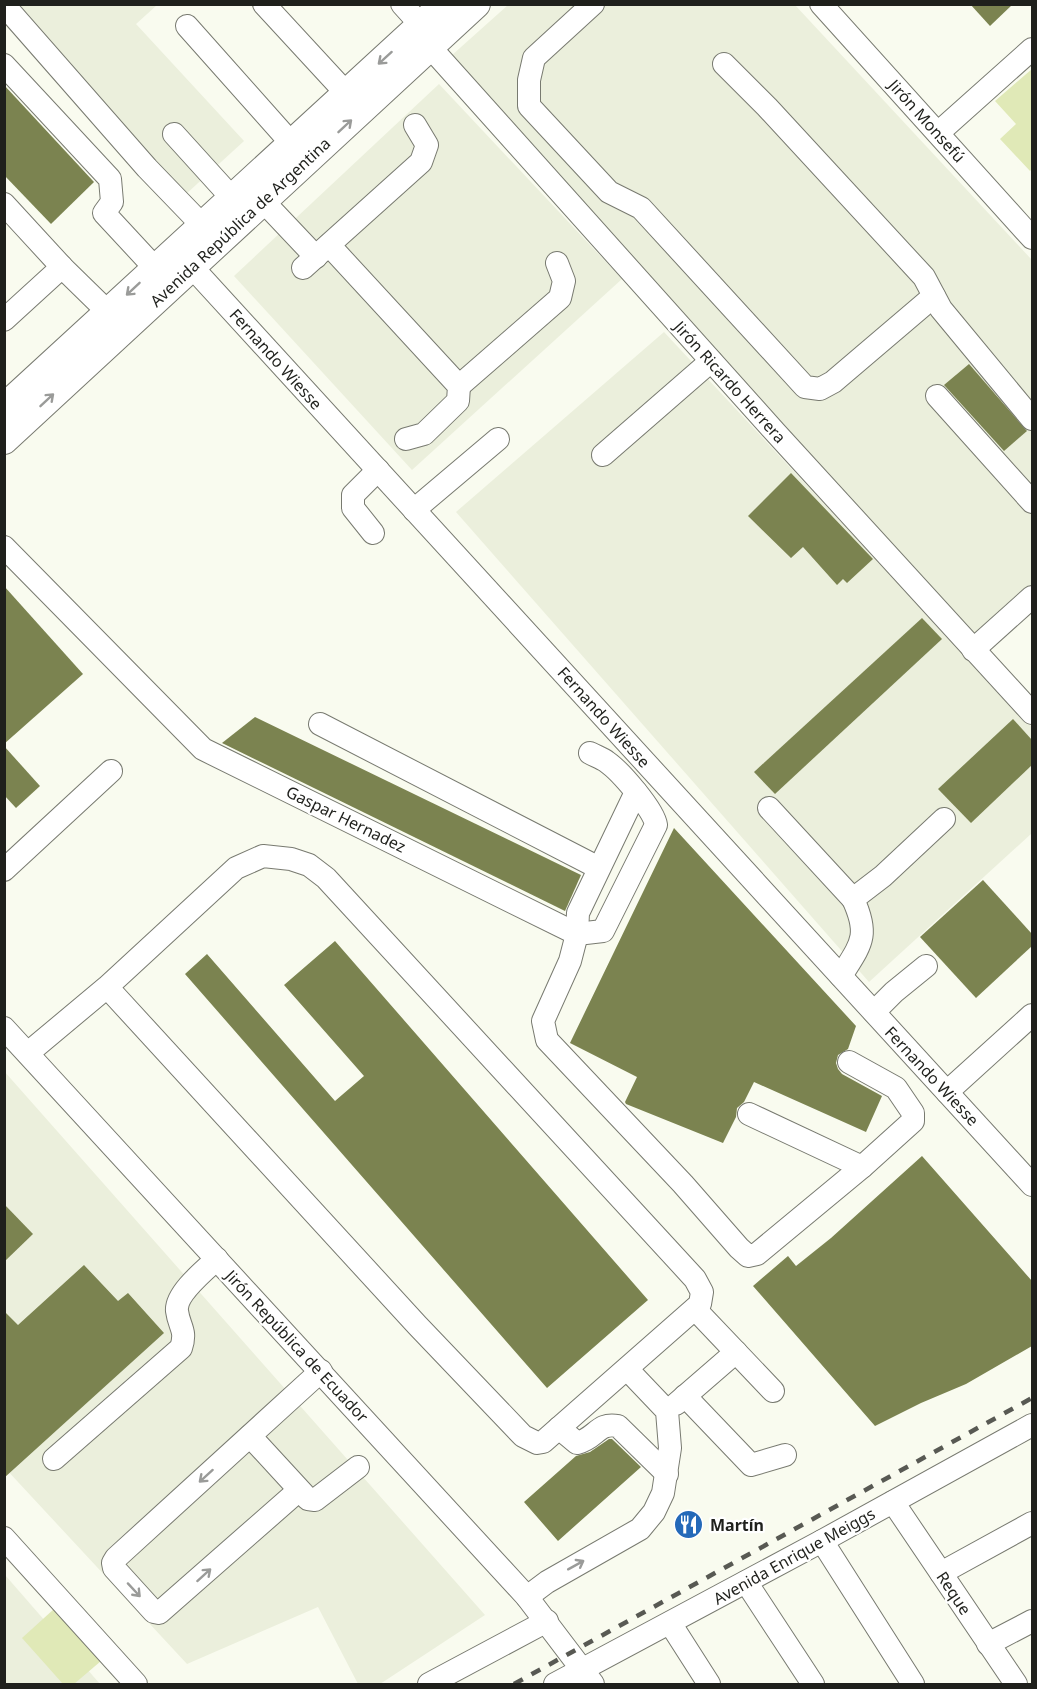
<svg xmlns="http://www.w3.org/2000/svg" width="1037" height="1689" font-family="'Noto Sans',sans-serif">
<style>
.built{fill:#ebefdc}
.green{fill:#e0e9b7}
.building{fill:#7b8350}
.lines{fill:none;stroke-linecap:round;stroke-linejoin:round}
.minor-casing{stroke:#787a70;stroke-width:24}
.major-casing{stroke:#787a70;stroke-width:30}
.minor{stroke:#fff;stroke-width:22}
.major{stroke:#fff;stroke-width:28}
.rail{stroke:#585953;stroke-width:4.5;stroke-dasharray:10 10;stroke-linecap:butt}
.oneway{stroke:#9a9b99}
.labels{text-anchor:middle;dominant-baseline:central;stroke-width:4.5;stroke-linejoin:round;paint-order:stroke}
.street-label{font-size:16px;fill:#1f201c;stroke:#fff}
.poi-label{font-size:16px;font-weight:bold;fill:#1f201c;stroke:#fff;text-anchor:start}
</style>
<rect width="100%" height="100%" fill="#f9fbef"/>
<!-- built -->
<g class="built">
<path d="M5,5H157L136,24L244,141L174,205Z"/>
<path d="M508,5H795L1032,260V585L973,638L451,56Z"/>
<path d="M439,84L622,279L412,470L234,276Z"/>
<path d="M664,332L1032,727V833L869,982L456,512Z"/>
<path d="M4,1071L485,1615L380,1684H358L318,1607L187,1664L5,1468Z"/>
<path d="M5,1575L100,1684H5Z"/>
</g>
<!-- green -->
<g class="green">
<path d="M1032,69V169L1030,171L1000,139L1016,124L995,101Z"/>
<path d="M54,1609L101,1661L74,1684H63L22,1638Z"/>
</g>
<!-- building -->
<g class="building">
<path d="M970,4H1013L990,26Z"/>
<path d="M4,85L94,182L51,224L4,175Z"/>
<path d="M969,364L1027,431L1004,451L944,385Z"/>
<path d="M791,473L873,559L847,583L843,579L837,585L803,547L791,558L748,516Z"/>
<path d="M4,586L83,674L4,744Z"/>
<path d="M922,618L942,639L775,794L754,772Z"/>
<path d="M255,717L581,875L565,911L222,743Z"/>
<path d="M1013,719L1032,740V765L971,823L938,789Z"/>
<path d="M4,746L40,786L16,808L4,795Z"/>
<path d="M674,828L856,1026L848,1049L838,1055L836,1063L838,1069L842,1074L882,1096L866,1132L754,1082L744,1102L737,1108L736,1117L723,1143L626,1104L625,1102L637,1077L570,1043Z"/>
<path d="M983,880L1032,934V946L976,998L920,937Z"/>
<path d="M335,941L648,1300L547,1388L185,974L207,954L335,1101L364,1076L284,985Z"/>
<path d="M922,1156L1032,1281V1346L966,1384L921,1403L875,1426L753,1286L788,1256L796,1266L831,1238Z"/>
<path d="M4,1204L33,1234L4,1262Z"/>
<path d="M84,1265L118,1301L128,1293L164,1333L4,1478V1311L18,1325Z"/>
<path d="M609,1439H612L641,1467L558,1541L524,1502L576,1456L590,1452Z"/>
</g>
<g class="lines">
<defs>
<g id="minor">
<path d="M264,4L347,94"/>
<path d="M402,4L421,25"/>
<path d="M593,4L534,58L529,80V106L609,192L641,208L805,387L820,389L833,382L934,296"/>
<path d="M821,4L1032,238"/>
<path d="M4,5L147,168L202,225"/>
<path d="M187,26L292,144"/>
<path d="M430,47L775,432L1032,713"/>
<path d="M724,64L767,107L924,277L941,309L1032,419"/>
<path d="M4,65L110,179L112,202L104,213L155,268"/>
<path d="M938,133L1032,49"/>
<path d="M174,134L232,198"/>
<path d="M263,201L316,257"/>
<path d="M4,204L62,267L108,312"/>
<path d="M329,245L459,386L458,401L424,434L406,439"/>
<path d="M181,255L1032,1185"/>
<path d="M303,268L421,162L427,145L415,125"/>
<path d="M4,320L62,267"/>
<path d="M459,386L560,298L564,281L557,263"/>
<path d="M937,396L1032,502"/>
<path d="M603,455L711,361"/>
<path d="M414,510L498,439"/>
<path d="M373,533L353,508V495L378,470"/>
<path d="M4,547L203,749L577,934L603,931L656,825C654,810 620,771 607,762C602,758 595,756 590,753"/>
<path d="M973,650L1032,597"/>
<path d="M320,724L599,868"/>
<path d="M636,792L578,913L577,934L570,961L543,1021L547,1040L683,1184L739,1248L748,1256L757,1254L862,1167L913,1121V1113L896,1088L849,1062"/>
<path d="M769,808L853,899"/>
<path d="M4,870L111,771"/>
<path d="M841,976C861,944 870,936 853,899L883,876L944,819"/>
<path d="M874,1012L894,992L926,966"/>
<path d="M4,1028L527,1597L593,1684"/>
<path d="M28,1053L107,987L236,868L263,856L291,859L309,865L326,878L695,1279L702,1292L700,1304L543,1442L537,1443L523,1436L417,1325L107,987"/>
<path d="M947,1092L1032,1015"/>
<path d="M749,1114L862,1167"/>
<path d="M695,1309L773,1391"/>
<path d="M685,1396L751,1465L785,1455"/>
<path d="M676,1404L736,1352"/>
<path d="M559,1428L577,1443C597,1438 597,1422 618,1426L667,1474"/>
<path d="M250,1436L308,1499L315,1500L358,1467"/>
<path d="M54,1459L181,1348C187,1330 179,1327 177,1311C175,1294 205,1270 217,1259"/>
<path d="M298,1491L159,1613L154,1612L114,1568L113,1563L116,1558L321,1371"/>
<path d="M893,1502L1016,1684"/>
<path d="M4,1538L136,1684"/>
<path d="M822,1541L913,1684"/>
<path d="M941,1573L1032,1523"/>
<path d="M746,1582L813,1684"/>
<path d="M527,1597L547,1582L640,1529L654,1512L663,1493L670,1448L667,1411L627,1369"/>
<path d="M670,1623L709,1684"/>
<path d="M988,1644L1032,1621"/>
<path d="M429,1684L547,1621"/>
<path d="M555,1684L822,1541L1032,1425"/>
</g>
<g id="major">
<path d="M4,408L444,4"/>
<path d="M4,440L476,4"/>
</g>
</defs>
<!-- minor casing -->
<use href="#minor" class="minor-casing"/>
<!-- major casing -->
<use href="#major" class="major-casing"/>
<!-- minor -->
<use href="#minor" class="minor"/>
<!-- major -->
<use href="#major" class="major"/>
<!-- rail -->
<path class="rail" d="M514,1684L1032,1398"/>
</g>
<!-- one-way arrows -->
<defs><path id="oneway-shaft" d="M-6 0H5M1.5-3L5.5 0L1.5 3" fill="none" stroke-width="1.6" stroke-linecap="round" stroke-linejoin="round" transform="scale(1.5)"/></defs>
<g class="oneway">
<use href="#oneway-shaft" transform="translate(385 58) rotate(138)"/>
<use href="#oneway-shaft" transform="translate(345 126) rotate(-43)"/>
<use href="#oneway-shaft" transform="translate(133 289) rotate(137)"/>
<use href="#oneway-shaft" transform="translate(47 400) rotate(-43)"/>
<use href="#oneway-shaft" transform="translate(206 1476) rotate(138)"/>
<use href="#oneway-shaft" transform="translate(576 1565) rotate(-29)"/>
<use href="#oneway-shaft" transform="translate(204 1575) rotate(-42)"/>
<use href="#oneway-shaft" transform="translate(134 1590) rotate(47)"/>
</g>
<!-- icons -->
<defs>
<symbol id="restaurant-disc" viewBox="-11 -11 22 22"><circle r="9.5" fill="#2469b9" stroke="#fff"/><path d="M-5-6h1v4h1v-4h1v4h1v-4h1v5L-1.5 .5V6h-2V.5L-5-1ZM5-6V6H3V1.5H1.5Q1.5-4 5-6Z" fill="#fff"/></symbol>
</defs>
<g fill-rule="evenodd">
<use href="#restaurant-disc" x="672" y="1508" width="33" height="33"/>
</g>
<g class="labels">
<!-- street labels -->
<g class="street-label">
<text transform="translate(927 121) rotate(48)">Jirón Monsefú</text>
<text transform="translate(240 222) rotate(-43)">Avenida República de Argentina</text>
<text transform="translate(276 359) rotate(48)">Fernando Wiesse</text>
<text transform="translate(730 382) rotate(48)">Jirón Ricardo Herrera</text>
<text transform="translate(604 717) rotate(48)">Fernando Wiesse</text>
<text transform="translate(346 819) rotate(26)">Gaspar Hernadez</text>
<text transform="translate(932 1076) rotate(47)">Fernando Wiesse</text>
<text transform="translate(297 1346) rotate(47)">Jirón República de Ecuador</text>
<text transform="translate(794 1556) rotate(-29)">Avenida Enrique Meiggs</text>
<text transform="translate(954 1593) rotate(56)">Reque</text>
</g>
<!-- poi labels -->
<g class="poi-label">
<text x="710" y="1525">Martín</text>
</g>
</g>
<!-- border -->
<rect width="1037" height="1689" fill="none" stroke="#1f201c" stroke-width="12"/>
</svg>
